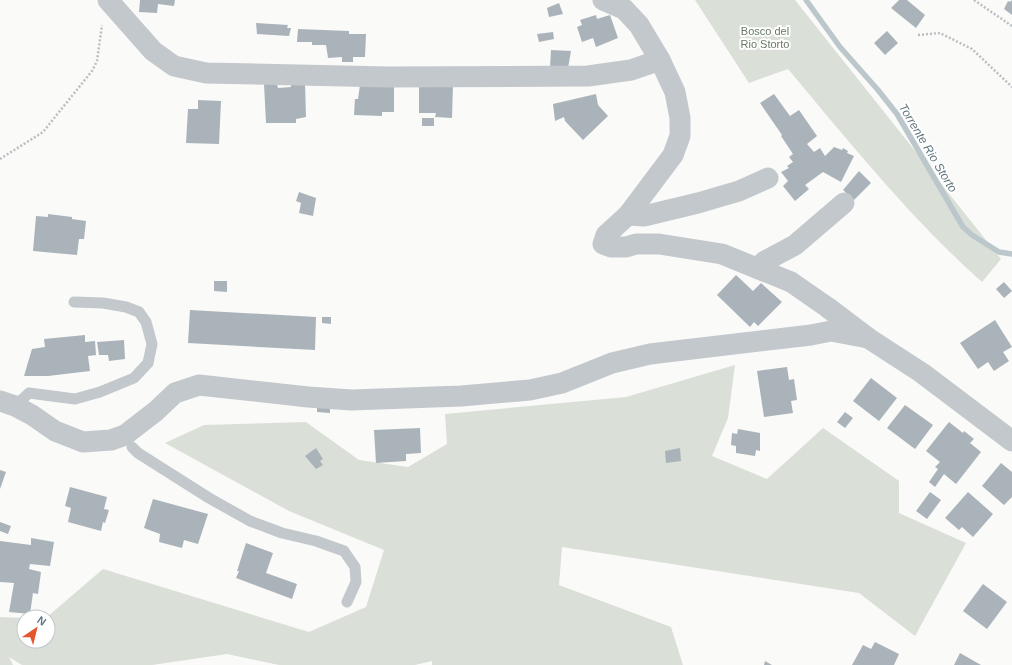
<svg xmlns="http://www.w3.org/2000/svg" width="1012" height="665" font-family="Helvetica,sans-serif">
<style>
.green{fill:#dadfd7}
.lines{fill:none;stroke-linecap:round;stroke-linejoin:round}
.stream{stroke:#bbc7cb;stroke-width:5.5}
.building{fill:#aab3b9}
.path{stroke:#bbbfc2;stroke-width:2.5;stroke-dasharray:2 2;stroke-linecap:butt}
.service{stroke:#c3c8cc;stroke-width:11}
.minor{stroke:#c3c8cc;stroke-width:21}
.labels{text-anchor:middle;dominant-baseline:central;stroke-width:4;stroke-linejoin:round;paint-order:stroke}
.park-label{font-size:11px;fill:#687a64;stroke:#fff}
.water-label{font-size:12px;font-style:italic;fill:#60757c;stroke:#fff}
</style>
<rect width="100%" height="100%" fill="#fafaf8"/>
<!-- green -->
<g class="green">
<path d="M695,0H795L1001,259L982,282C910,218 850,143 788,69L749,83Z"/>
<path d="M735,365L728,418L712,456L767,479L823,428L899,481V513L966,543L915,636L859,593L562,547L559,585L671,627L683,665H432V661L415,665H279L227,654L152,665H22L9,657L13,665H0V617L24,618V641H48L47,617L103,569L309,632L366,607L384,550L289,511L165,443L204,425L306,422L359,460L408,467L447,444L445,414L626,397Z"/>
</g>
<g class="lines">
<!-- stream -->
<path class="stream" d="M806,0L840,47L878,90L897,114L963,227L972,235L999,252L1012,254"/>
</g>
<!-- building -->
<g class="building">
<path d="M140,0H175L174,6L158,4L157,13L139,12Z"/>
<path d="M899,0H907L925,15L916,28L891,8Z"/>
<path d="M1012,0V15L1004,9L1008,1L1010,2Z"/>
<path d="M559,3L563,14L549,17L547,8Z"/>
<path d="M596,15L597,19L610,15L618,38L596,47L593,38L582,42L577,27L582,25L580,20Z"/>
<path d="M256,23L288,25L287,28H291L289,36L257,34Z"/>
<path d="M298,29L349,31V34H366L365,57H353V62H342V57L328,58L326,45H312V42H297Z"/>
<path d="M887,31L898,43L885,55L874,43Z"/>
<path d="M553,32L554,39L539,42L537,34Z"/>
<path d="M551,50L571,51L568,68H550Z"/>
<path d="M291,83H305L306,117L296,119V123H266L264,84H277L278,88L291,87Z"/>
<path d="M419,84H453L452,118L435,117L436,113H419Z"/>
<path d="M360,85L394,87V112H382V116L354,115L355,99H358Z"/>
<path d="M596,94L598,105L608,116L583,140L565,121L564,117L555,121L553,104Z"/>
<path d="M774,94L790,116L799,110L817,136L807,144L814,152L820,148L825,156L834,147L842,150L843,148L848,151L847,153L854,156L841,182L823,172L805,185L809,189L795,201L783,186L788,181L781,172L789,168L787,166L793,162L789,157L793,154L781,136L782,135L760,103Z"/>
<path d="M198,100L221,101L219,144L186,143L188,109H198Z"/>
<rect x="422" y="118" width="12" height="8"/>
<path d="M859,171L871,183L854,200L843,190Z"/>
<path d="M299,192L316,198L313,216L299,213L301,203L296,201Z"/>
<path d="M48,214L72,217V219L86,221L84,239H79L77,255L33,251L36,216L48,217Z"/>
<path d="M736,275L753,291L761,283L782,302L758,326L754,322L750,327L717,295Z"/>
<path d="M214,281H227V292L214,291Z"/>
<path d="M1004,282L1012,291L1004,298L996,289Z"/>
<path d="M190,310L316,317L315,350L188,343Z"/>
<path d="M322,317H331V324L322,323Z"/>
<path d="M995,320L1012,347L1003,352L1009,361L994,371L988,362L978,369L960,343Z"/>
<path d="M85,335V342L95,341L96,355L88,356L90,371L48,376H24L32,349L45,347L44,339Z"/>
<path d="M124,340L125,359L109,361L108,355H99L97,342Z"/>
<path d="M787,367L789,380L794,379L797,400L791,401L793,413L764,417L757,371Z"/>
<path d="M871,378L897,398L879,421L853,401Z"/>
<path d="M317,404L330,405V413L317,412Z"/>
<path d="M905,405L933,425L915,449L887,428Z"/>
<path d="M845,412L853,418L845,428L837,422Z"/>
<path d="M949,422L963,433L964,431L974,439L970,443L981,452L956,484L944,474L935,487L929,482L938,469L935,467L940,462L926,451Z"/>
<path d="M420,428L421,453L406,454V461L376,463L374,430Z"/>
<path d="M738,429L760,433V451L756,450L755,456L736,453V446L731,445L732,433L737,434Z"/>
<path d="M316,448L323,459L320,461L323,465L316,469L305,456Z"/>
<path d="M680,448L681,461L666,463L665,451Z"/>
<path d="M1001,463L1012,472V497L1004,505L982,486Z"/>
<path d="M0,470L6,472L0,489Z"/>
<path d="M70,487L107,497L104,509L109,510L105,523L103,522L101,531L68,522L71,508L65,506Z"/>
<path d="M930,492L941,500L927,519L916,511Z"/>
<path d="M968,492L993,514L973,537L962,527L959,530L945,518Z"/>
<path d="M153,499L208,514L198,544L184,540L182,548L159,542L160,534L144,528Z"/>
<path d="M0,522L11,526L8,534L0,531Z"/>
<path d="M31,538L54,542L50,566L30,564L29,569L41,572L38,594L33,593L30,614L9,612L14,583L0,582V541L31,545Z"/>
<path d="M246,543L273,553L266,573L297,584L292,599L236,578L239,571H237Z"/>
<path d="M983,584L1007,602L987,629L963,611Z"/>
<path d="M875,642L899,654L894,665H852L863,645L871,649Z"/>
<path d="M960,653L981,665H954Z"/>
<path d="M765,661L772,665H764Z"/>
</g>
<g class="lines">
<!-- path -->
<g class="path">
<path d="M974,0L1012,26"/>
<path d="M918,35L940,33L972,49L1012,87"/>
<path d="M0,159L43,132L92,71L97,61L102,25"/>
</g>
<!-- service -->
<g class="service">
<path d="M15,406L29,393L75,399L100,392L134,378L148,363L152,344L146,322L139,312L126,307L103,303L74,302"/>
<path d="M132,447L138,453L209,498L250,521L282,533L316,541L344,551L355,567L356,582L347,602"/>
</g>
<!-- minor -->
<g class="minor">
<path d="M108,0L153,51L174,66L206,73L388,77L588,76L631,70L660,60"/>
<path d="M603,0L624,9L639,25L660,60L675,92L680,118V136L673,155L628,215L606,235L603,244L611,247H626L636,244H659L722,254L791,282L827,307L868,338L922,373L1012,441"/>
<path d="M628,215L644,216L698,203L739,191L768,178"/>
<path d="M757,268L765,261L795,245L844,203"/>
<path d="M0,401L15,406L32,415L55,431L83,442L111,440L125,435L156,411L175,393L199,385L308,397L352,400L461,396L530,390L562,383L612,363L650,354L811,335L831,331L868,338"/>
</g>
</g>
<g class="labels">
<!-- park labels -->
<g class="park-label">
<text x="765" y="31">Bosco del<tspan x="765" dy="13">Rio Storto</tspan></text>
</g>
<!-- water labels -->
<g class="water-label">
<text transform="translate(928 148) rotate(59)">Torrente Rio Storto</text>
</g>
</g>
<!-- north arrow -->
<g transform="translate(36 629) rotate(35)"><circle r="19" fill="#ffffff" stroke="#c1c8cd"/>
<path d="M0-3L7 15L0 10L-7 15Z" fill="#e4572e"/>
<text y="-6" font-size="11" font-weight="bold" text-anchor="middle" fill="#657683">N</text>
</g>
</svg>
